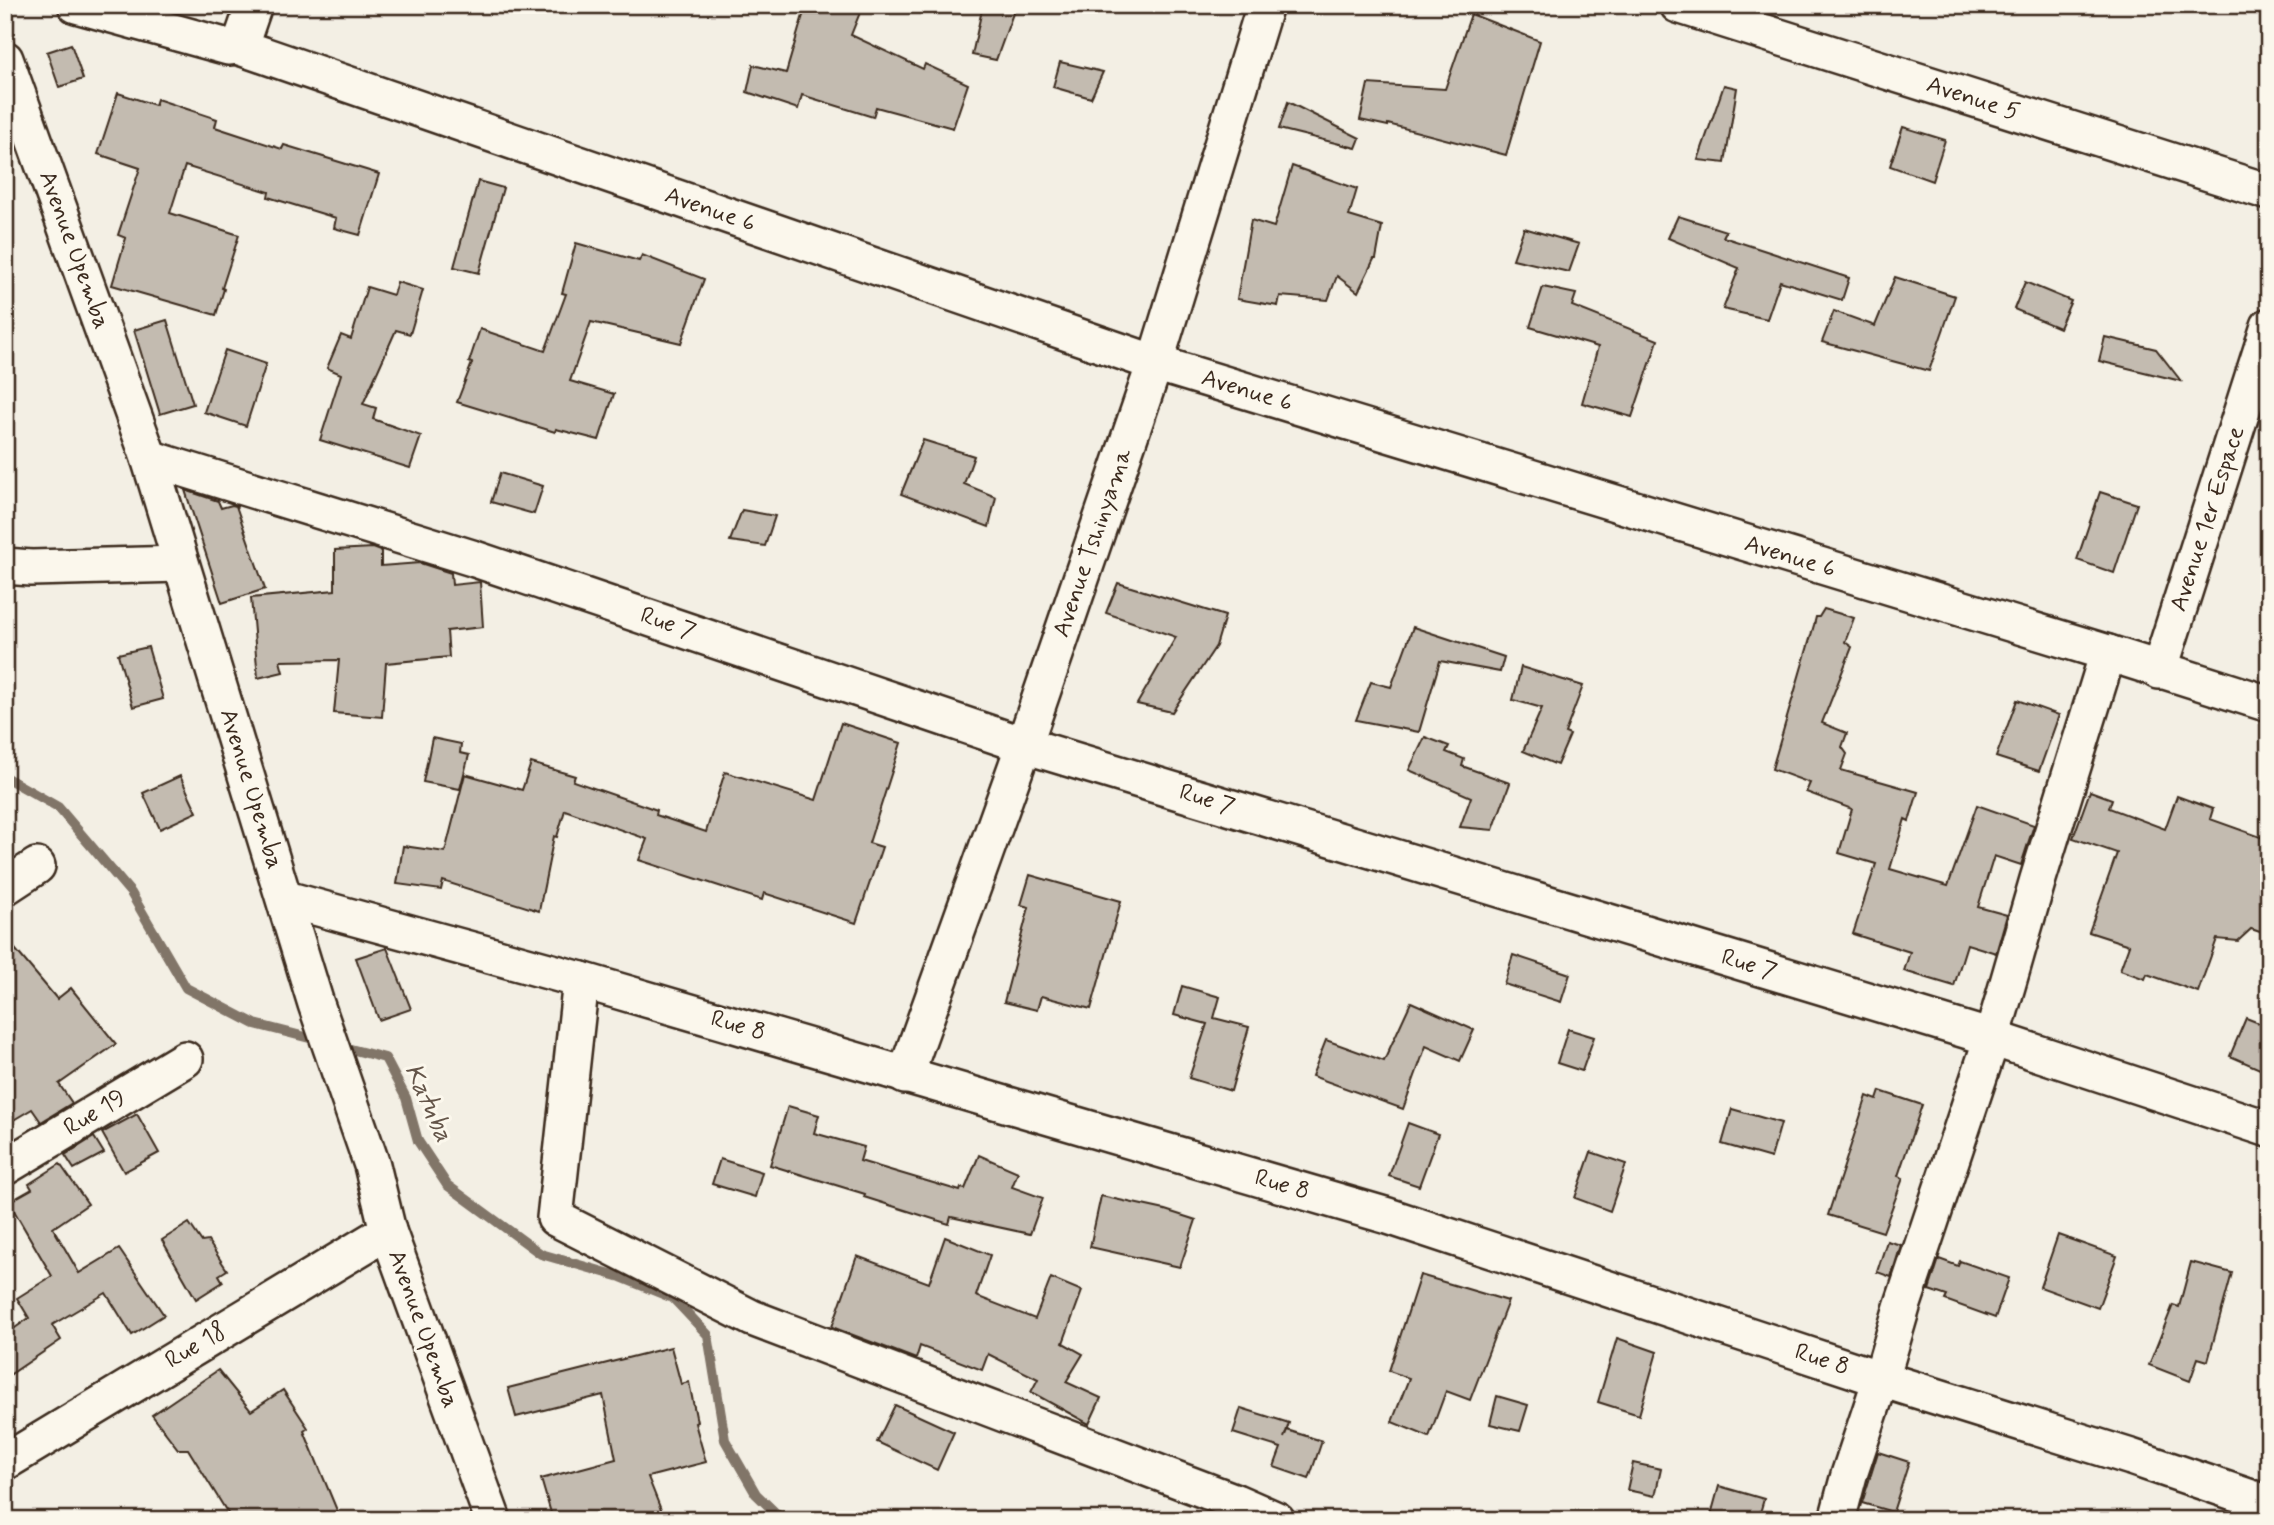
<svg xmlns="http://www.w3.org/2000/svg" width="2274" height="1525" font-family="Mynerve,sans-serif">
<style>
.lines{fill:none;stroke-linecap:round;stroke-linejoin:round}
.stream{stroke:#817468;stroke-width:10}
.building{fill:#c3bbb0;stroke:#3b2a1e;stroke-width:2}
.minor-casing{stroke:#3b2a1e;stroke-width:40}
.minor{stroke:#fbf7ec;stroke-width:35}
.labels{text-anchor:middle;dominant-baseline:central;stroke-width:6;stroke-linejoin:round;paint-order:stroke}
.street-label{font-size:24px;fill:#3b2a1e;stroke:#fbf7ec}
.water-label{font-size:26px;font-style:italic;fill:#645549;stroke:#fbf7ec}
</style>
<rect width="100%" height="100%" fill="#f3efe4"/>
<filter id="ink" filterUnits="userSpaceOnUse"><feTurbulence type="fractalNoise" baseFrequency=".0143" numOctaves="2"/><feDisplacementMap in="SourceGraphic" scale="14" xChannelSelector="R" yChannelSelector="G"/><feConvolveMatrix kernelMatrix="1 2 1 2 8 2 1 2 1" color-interpolation-filters="sRGB"/></filter>
<g filter="url(#ink)">
<g class="lines">
<!-- stream -->
<g class="stream">
<path d="M5,777L58,807L131,893L186,988L255,1024L321,1041"/>
<path d="M339,1046L385,1058L406,1098L418,1141L447,1185L541,1254L621,1277L673,1298L708,1335L725,1440L756,1494L783,1520"/>
</g>
</g>
<!-- building -->
<g class="building">
<path d="M806,5H863L851,35L923,69L925,64L968,84L953,128L876,107L873,117L802,95L798,109L747,92L753,65L786,73Z"/>
<path d="M983,5H1016L996,60L972,55Z"/>
<path d="M1471,14L1540,41L1506,155L1388,124V126L1360,120L1368,84L1445,89Z"/>
<path d="M71,44L83,79L59,87L47,52Z"/>
<path d="M1060,62L1103,72L1091,98L1053,87Z"/>
<path d="M1724,85L1737,88L1725,163L1698,160Z"/>
<path d="M118,93L155,105L157,99L217,119L215,127L282,149L284,145L379,174L360,235L334,228L336,218L268,197L269,192L185,166L170,213L239,235L222,288L224,289L216,315L112,285L126,238L118,235L140,168L98,154Z"/>
<path d="M1288,102L1360,138L1356,148L1279,129Z"/>
<path d="M1903,127L1945,140L1932,181L1890,166Z"/>
<path d="M1292,166L1357,189L1349,216L1382,226L1376,259H1374L1358,292L1337,276L1328,300L1280,296L1278,306L1237,299L1251,220L1274,227Z"/>
<path d="M478,181L503,188L479,273L454,267Z"/>
<path d="M1678,216L1726,231L1723,237L1849,278L1842,300L1780,281L1767,319L1723,309L1739,268L1668,238Z"/>
<path d="M1524,228L1579,244L1569,272L1513,259Z"/>
<path d="M576,243L639,261L642,255L704,279L681,343L591,322L570,381L614,394L599,440L556,429L555,432L457,402L472,363L469,362L480,329L545,351L566,294L562,293Z"/>
<path d="M1895,277L1955,296L1929,371L1822,342L1834,311L1875,326Z"/>
<path d="M397,282L423,290L410,334L396,330L363,404L376,408L373,419L421,436L410,468L320,440L341,374L327,368L341,335L351,339L367,287L393,295Z"/>
<path d="M2025,282L2071,301L2059,328L2014,309Z"/>
<path d="M1543,287L1576,294L1572,306L1658,340L1632,417L1582,403L1598,347L1530,327Z"/>
<path d="M167,320L193,404L160,414L134,330Z"/>
<path d="M2105,337L2156,349L2181,381L2099,361Z"/>
<path d="M225,350L266,364L246,426L204,412Z"/>
<path d="M923,440L974,456L964,484L996,497L989,527L901,494Z"/>
<path d="M500,473L543,486L534,514L491,502Z"/>
<path d="M185,490L218,501L221,508L232,505L236,506L265,589L222,603Z"/>
<path d="M2100,492L2137,504L2114,573L2077,560Z"/>
<path d="M742,510L775,516L765,546L730,541Z"/>
<path d="M373,548L381,551V566L420,563L451,573L452,585L480,582L483,627L447,631L449,657L386,663L382,717L334,713L339,660L280,661L283,672L258,678L251,598L335,590V550Z"/>
<path d="M1118,583L1225,616L1216,646L1172,712L1137,704L1176,637L1106,613Z"/>
<path d="M1824,609L1854,618L1845,642L1852,647L1822,723L1847,733L1842,747L1847,754L1841,770L1918,792L1909,821L1905,819L1890,869L1948,886L1977,805L2034,825L2021,865L1994,856L1978,907L2007,915L1996,953L1967,944L1954,986L1904,971L1910,952L1853,934L1876,864L1839,853L1852,809L1806,792L1810,783L1772,769L1814,625L1816,617H1819Z"/>
<path d="M1413,627L1504,657L1500,672L1440,661L1419,732L1356,720L1371,682L1391,687Z"/>
<path d="M148,647L163,699L133,707L118,654Z"/>
<path d="M1521,667L1583,686L1565,733L1570,735L1557,765L1523,751L1542,708L1513,700Z"/>
<path d="M2017,700L2059,715L2039,771L1996,757Z"/>
<path d="M841,723L901,743L869,843L882,847L856,923L764,893L762,900L639,860L647,839L565,810L557,837L554,836L539,911L443,881L441,890L397,884L403,846L445,852L465,774L522,790L531,763L575,776L573,781L657,810L656,815L706,832L725,772L816,800Z"/>
<path d="M1425,737L1449,746L1446,752L1464,759L1462,766L1510,783L1493,830L1460,827L1471,797L1409,770Z"/>
<path d="M432,738L461,744L460,753L469,755L460,789L423,782Z"/>
<path d="M180,776L197,812L160,829L143,793Z"/>
<path d="M2090,791L2112,799L2109,808L2165,829L2177,796L2213,809L2210,819L2269,840V935L2251,929L2238,941L2217,939L2198,992L2147,974L2145,979L2120,970L2129,945L2089,932L2117,853L2073,838Z"/>
<path d="M1030,875L1121,901L1091,1009L1041,996L1037,1010L1004,1002L1029,907L1021,905Z"/>
<path d="M5,937L57,999L71,988L116,1044L59,1084L72,1103L41,1122L32,1109L5,1125Z"/>
<path d="M387,948L411,1009L379,1020L356,958Z"/>
<path d="M1513,955L1570,974L1561,1002L1504,984Z"/>
<path d="M1182,986L1220,997L1214,1018L1249,1027L1231,1091L1189,1078L1207,1024L1174,1015Z"/>
<path d="M1411,1002L1474,1030L1460,1061L1426,1046L1403,1109L1312,1076L1326,1040L1384,1061Z"/>
<path d="M2246,1018L2269,1027V1073L2230,1056Z"/>
<path d="M1568,1029L1594,1037L1582,1071L1557,1063Z"/>
<path d="M1880,1091L1922,1105L1898,1176L1903,1178L1883,1232L1828,1215L1867,1096L1877,1100Z"/>
<path d="M788,1106L819,1115L814,1133L864,1147L860,1161L960,1191L961,1188L965,1189L979,1155L1018,1172L1012,1187L1043,1198L1030,1234L951,1217L949,1224L864,1197L865,1194L770,1165Z"/>
<path d="M1732,1109L1781,1123L1771,1158L1722,1144Z"/>
<path d="M137,1114L159,1153L124,1172L102,1133Z"/>
<path d="M1408,1123L1438,1134L1419,1186L1389,1176Z"/>
<path d="M94,1137L104,1153L74,1169L65,1155Z"/>
<path d="M1591,1152L1626,1164L1610,1211L1575,1198Z"/>
<path d="M720,1159L762,1172L755,1197L712,1184Z"/>
<path d="M60,1164L88,1204L53,1228L79,1273L119,1249L164,1315L132,1335L106,1293L52,1325L61,1340L5,1378V1335L29,1318L17,1298L52,1276L9,1202L32,1189L29,1184Z"/>
<path d="M1101,1196L1165,1210L1196,1220L1180,1267L1090,1247Z"/>
<path d="M189,1223L202,1242L208,1241L227,1270L219,1275L223,1282L196,1299L162,1240Z"/>
<path d="M2058,1235L2117,1256L2098,1308L2040,1287Z"/>
<path d="M945,1237L990,1255L976,1296L1035,1319L1051,1278L1082,1291L1063,1343L1083,1354L1066,1382L1101,1398L1089,1424L1031,1392L1038,1379L988,1354L982,1370L920,1346L916,1359L832,1327L857,1256L929,1283Z"/>
<path d="M1887,1241L1901,1245L1891,1277L1877,1272Z"/>
<path d="M1939,1259L1958,1266L1960,1261L2009,1278L1995,1318L1945,1300L1947,1296L1929,1290Z"/>
<path d="M2191,1262L2232,1273L2208,1361L2198,1358L2190,1381L2149,1365L2173,1305L2179,1307Z"/>
<path d="M1420,1275L1508,1301L1470,1400L1446,1391L1429,1437L1392,1422L1409,1378L1389,1371Z"/>
<path d="M1617,1338L1657,1352L1639,1415L1598,1402Z"/>
<path d="M671,1347L681,1384L689,1382L697,1422L695,1423L706,1462L648,1477L665,1520H553L541,1479L616,1459L603,1395L516,1417L508,1388Z"/>
<path d="M218,1370L251,1411L283,1390L308,1428L304,1431L341,1520H232L188,1449H178L152,1415Z"/>
<path d="M1497,1396L1528,1405L1520,1431L1490,1424Z"/>
<path d="M895,1405L954,1432L937,1470L877,1442Z"/>
<path d="M1241,1408L1289,1423L1284,1438L1287,1430L1322,1441L1309,1479L1274,1467L1281,1448L1233,1433Z"/>
<path d="M1878,1452L1909,1462L1893,1512L1862,1503Z"/>
<path d="M1633,1463L1661,1469L1655,1496L1627,1490Z"/>
<path d="M1719,1486L1764,1499L1758,1520H1727L1711,1515Z"/>
</g>
<g class="lines">
<defs>
<g id="minor">
<path d="M76,5L228,47L237,46L242,40L254,5"/>
<path d="M1678,5L2269,192"/>
<path d="M237,46L1155,363L2108,653L2269,704"/>
<path d="M5,59L149,458L316,1004L372,1165L388,1231L493,1520"/>
<path d="M149,458L472,558L1024,745L1992,1038L2269,1129"/>
<path d="M5,566L31,568L181,564"/>
<path d="M2159,671L2269,326"/>
<path d="M5,887L37,866"/>
<path d="M286,899L581,980L1388,1216L1881,1379L2131,1457L2269,1504"/>
<path d="M581,980L555,1218L752,1318L1236,1502L1277,1520"/>
<path d="M905,1076L1024,745L1155,363L1265,5"/>
<path d="M5,1167L185,1059"/>
<path d="M5,1462L388,1231"/>
<path d="M1837,1520L1849,1475L1881,1379L1902,1307L1992,1038L2038,879L2108,653"/>
</g>
</defs>
<!-- minor casing -->
<use href="#minor" class="minor-casing"/>
<!-- minor -->
<use href="#minor" class="minor"/>
</g>
</g>
<g class="labels">
<!-- street labels -->
<g class="street-label">
<text transform="translate(1973 99) rotate(18)">Avenue 5</text>
<text transform="translate(710 210) rotate(19)">Avenue 6</text>
<text transform="translate(74 250) rotate(70)">Avenue Upemba</text>
<text transform="translate(1247 391) rotate(17)">Avenue 6</text>
<text transform="translate(2208 519) rotate(-72)">Avenue 1er Espace</text>
<text transform="translate(1093 543) rotate(-71)">Avenue Tshinyama</text>
<text transform="translate(1790 557) rotate(17)">Avenue 6</text>
<text transform="translate(668 624) rotate(19)">Rue 7</text>
<text transform="translate(251 789) rotate(73)">Avenue Upemba</text>
<text transform="translate(1207 800) rotate(17)">Rue 7</text>
<text transform="translate(1749 965) rotate(17)">Rue 7</text>
<text transform="translate(738 1026) rotate(16)">Rue 8</text>
<text transform="translate(95 1113) rotate(-31)">Rue 19</text>
<text transform="translate(1282 1185) rotate(16)">Rue 8</text>
<text transform="translate(423 1329) rotate(70)">Avenue Upemba</text>
<text transform="translate(196 1346) rotate(-31)">Rue 18</text>
<text transform="translate(1822 1360) rotate(18)">Rue 8</text>
</g>
<!-- water labels -->
<g class="water-label">
<text transform="translate(428 1103) rotate(66)">Katuba</text>
</g>
</g>
<!-- margin -->
<rect width="2274" height="1525" fill="none" stroke="#fbf7ec" stroke-width="28"/>
<rect x="14" y="14" width="2246" height="1497" fill="none" stroke="#3b2a1e" stroke-width="2.5" filter="url(#ink)"/>
</svg>
